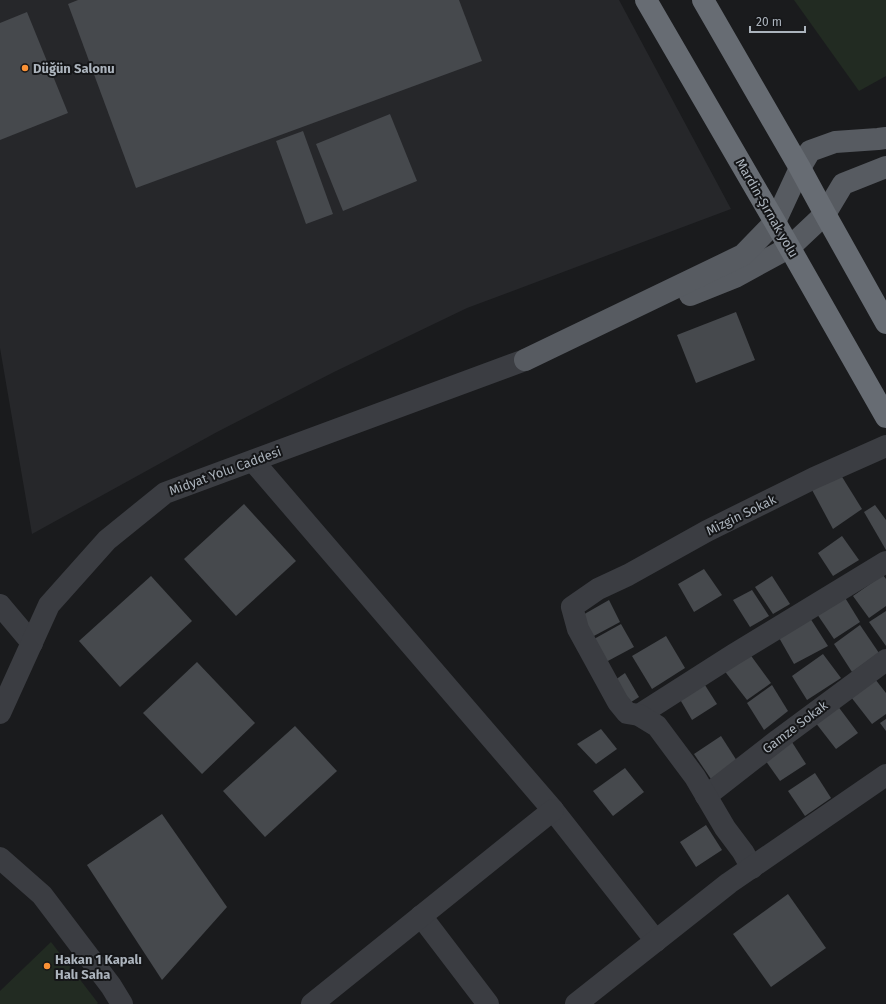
<svg xmlns="http://www.w3.org/2000/svg" width="886" height="1004" font-family="'Fira Sans',sans-serif">
<style>
.built{fill:#26272a}
.green{fill:#222b22}
.building{fill:#46494d}
.lines{fill:none;stroke-linecap:round;stroke-linejoin:round}
.minor{stroke:#3b3d42;stroke-width:22}
.major{stroke:#575b61;stroke-width:22}
.highway{stroke:#676c73;stroke-width:22}
.poi-dot{fill:#fa9135;stroke:#151618;stroke-width:1.5}
.labels{text-anchor:middle;dominant-baseline:central;stroke-width:4;stroke-linejoin:round;paint-order:stroke}
.poi-label{font-size:13px;font-weight:bold;fill:#acb4bd;stroke:#151618;text-anchor:start}
.street-label{font-size:13px;fill:#acb4bd;stroke:#151618}
</style>
<rect width="100%" height="100%" fill="#1a1b1d"/>
<!-- built -->
<path class="built" d="M0,0H619L731,209L467,308L334,372L217,432L32,534L0,348Z"/>
<!-- green -->
<g class="green">
<path d="M794,0H886V76L859,91Z"/>
<path d="M51,942L98,1003L97,1004H0V991Z"/>
</g>
<!-- building -->
<g class="building">
<path d="M78,0H459L482,61L136,188L68,4Z"/>
<path d="M27,12L68,113L0,140V23Z"/>
<path d="M390,114L417,181L343,211L316,144Z"/>
<path d="M303,131L333,214L306,224L276,141Z"/>
<path d="M736,312L755,360L696,383L677,335Z"/>
<path d="M839,472L862,509L833,529L811,488Z"/>
<path d="M244,504L296,561L236,616L184,559Z"/>
<path d="M875,505L886,520V550L864,512Z"/>
<path d="M842,536L859,560L833,576L818,553Z"/>
<path d="M704,569L722,595L694,612L678,584Z"/>
<path d="M883,575L886,579V606L869,618L853,596Z"/>
<path d="M151,576L192,621L120,687L79,641Z"/>
<path d="M772,576L790,604L773,614L755,587Z"/>
<path d="M752,590L769,616L750,627L733,600Z"/>
<path d="M844,596L860,622L834,639L817,614Z"/>
<path d="M609,600L620,622L592,637L581,616Z"/>
<path d="M886,611V646L869,622Z"/>
<path d="M810,618L828,646L794,664L778,636Z"/>
<path d="M621,624L634,647L606,662L594,639Z"/>
<path d="M860,625L879,653L852,672L834,644Z"/>
<path d="M666,636L685,668L652,689L632,656Z"/>
<path d="M749,653L771,683L747,700L723,669Z"/>
<path d="M823,654L841,678L807,700L792,676Z"/>
<path d="M197,662L255,723L202,774L143,713Z"/>
<path d="M625,673L639,697L628,704L615,680Z"/>
<path d="M875,679L886,693V714L872,724L851,697Z"/>
<path d="M703,682L717,704L692,720L678,696Z"/>
<path d="M772,685L788,711L764,730L747,703Z"/>
<path d="M837,705L858,733L836,749L815,722Z"/>
<path d="M886,719V731L880,723Z"/>
<path d="M295,726L337,771L265,837L223,791Z"/>
<path d="M601,729L617,749L596,764L577,744Z"/>
<path d="M721,736L737,761L711,779L694,754Z"/>
<path d="M790,739L806,764L780,781L763,757Z"/>
<path d="M625,768L644,792L613,816L593,791Z"/>
<path d="M815,773L831,798L805,816L788,791Z"/>
<path d="M162,814L227,907L162,980L87,865Z"/>
<path d="M706,825L722,850L696,867L680,842Z"/>
<path d="M788,894L826,948L771,987L733,934Z"/>
</g>
<g class="lines">
<!-- minor -->
<g class="minor">
<path d="M253,461L553,810L656,941"/>
<path d="M0,605L32,643"/>
<path d="M0,713L49,605L107,540L165,493L525,360"/>
<path d="M639,715L733,655L886,562"/>
<path d="M706,796L778,740L886,660"/>
<path d="M0,858L42,895L111,986L122,1004"/>
<path d="M752,868L743,852L725,828L695,777L657,726L639,715L627,713L618,702L578,629L572,607L598,589L628,575L707,531L814,478L886,446"/>
<path d="M421,916L488,1004"/>
<path d="M312,1004L553,810"/>
<path d="M576,1004L729,883L886,775"/>
</g>
<!-- major -->
<g class="major">
<path d="M690,295L735,277L790,247L825,214L843,184L886,167"/>
<path d="M525,360L743,255L775,222L800,168L810,151L835,142L878,139L886,138"/>
</g>
<!-- highway -->
<g class="highway">
<path d="M646,0L775,222L886,417"/>
<path d="M703,0L800,168L825,214L886,323"/>
</g>
</g>
<!-- markers -->
<g class="poi-dot">
<circle cx="25" cy="68" r="4"/>
<circle cx="47" cy="966" r="4"/>
</g>
<g class="labels">
<!-- poi labels -->
<g class="poi-label">
<text x="33" y="68">Düğün Salonu</text>
<text x="55" y="959">Hakan 1 Kapalı<tspan x="55" dy="15">Halı Saha</tspan></text>
</g>
<!-- street labels -->
<g class="street-label">
<text transform="translate(767 208) rotate(60)">Mardin-Şırnak yolu</text>
<text transform="translate(225 471) rotate(-20)">Midyat Yolu Caddesi</text>
<text transform="translate(741 515) rotate(-26)">Mizgin Sokak</text>
<text transform="translate(795 727) rotate(-37)">Gamze Sokak</text>
</g>
</g>
<!-- scale -->
<path d="M750 26v6h55v-6" fill="none" stroke="#acb4bd" stroke-width="2"/>
<text x="756" y="26" font-size="12" fill="#acb4bd" stroke="#151618" stroke-width="3" paint-order="stroke">20 m</text>
</svg>
